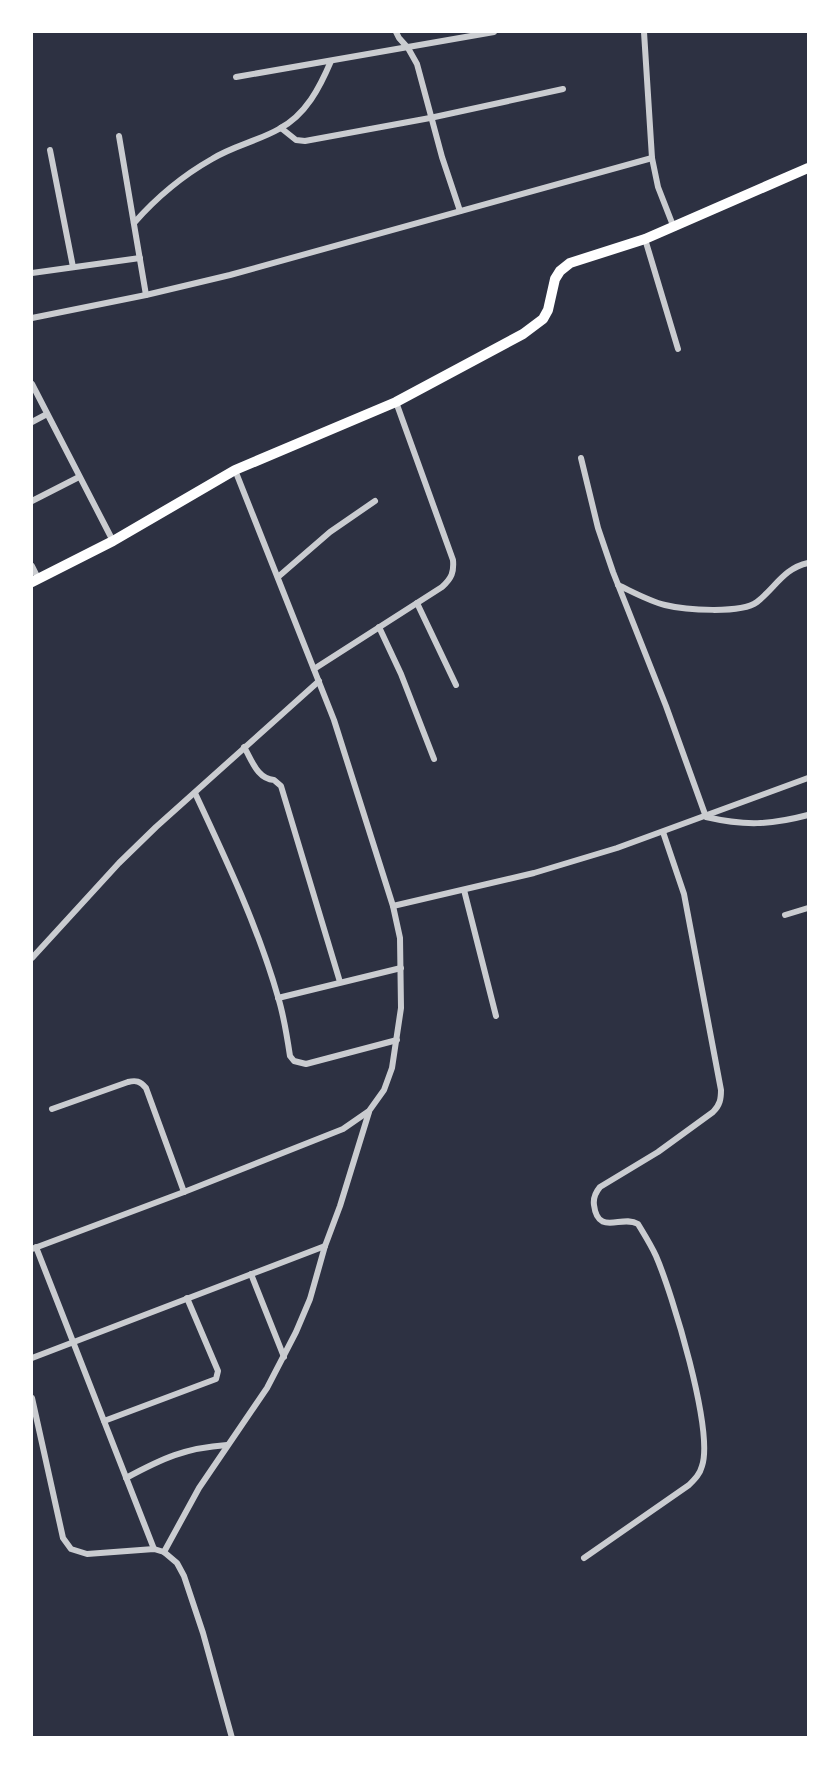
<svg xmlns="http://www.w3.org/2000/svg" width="840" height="1769" font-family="Overpass,sans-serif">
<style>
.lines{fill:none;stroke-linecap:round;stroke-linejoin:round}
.minor{stroke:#caccd0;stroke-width:6}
.primary{stroke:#fff;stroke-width:10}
</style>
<rect width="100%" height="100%" fill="#2d3142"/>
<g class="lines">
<!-- minor -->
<g class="minor">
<path d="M396,32L399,38L408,48L417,64L442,157L460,211"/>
<path d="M644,32L652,158L658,187L674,228"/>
<path d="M236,77L494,32"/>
<path d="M281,128L296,140L305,141L430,118L563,89"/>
<path d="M119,136L146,295"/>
<path d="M50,150L73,267"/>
<path d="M134,223C156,198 182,176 212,159C233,146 258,141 279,129C306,115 320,87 331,61"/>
<path d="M645,239L678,349"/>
<path d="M32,273L140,258"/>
<path d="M32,318L146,295L230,275L652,158"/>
<path d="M32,384L113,541"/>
<path d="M32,422L47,414"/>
<path d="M581,458L598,528L613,572L666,706L706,817C745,826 770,825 808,815"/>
<path d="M32,501L79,477"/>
<path d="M32,566L38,578"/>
<path d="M278,577L330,532L375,501"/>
<path d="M618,585C633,592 649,601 665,605C685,610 741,614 757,602C775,588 784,568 808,563"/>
<path d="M417,603L456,685"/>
<path d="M379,627L401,674L434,759"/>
<path d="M314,669L442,587C452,578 454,572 453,560L396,402"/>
<path d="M244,747C252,760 257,779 274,780L281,786L340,982"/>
<path d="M195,793C226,859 258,927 278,997C284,1016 287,1036 290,1056L294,1061L306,1064L397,1040"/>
<path d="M464,890L496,1016"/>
<path d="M393,906L534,873L617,848L808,778"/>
<path d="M785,915L808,908"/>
<path d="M32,958L119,863L156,827L319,681"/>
<path d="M278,998L401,968"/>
<path d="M52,1109L128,1082C136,1080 140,1081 146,1088L184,1192"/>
<path d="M36,1247L154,1549"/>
<path d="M32,1249L184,1192L343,1129L369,1111L384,1090L392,1068L401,1008L400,938L393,906L334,720L235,470"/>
<path d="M251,1274L284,1357"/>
<path d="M32,1358L325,1246"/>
<path d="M32,1398L63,1538L71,1549L87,1554L154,1549L164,1552L177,1563L184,1576L203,1633L232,1738"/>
<path d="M104,1421L216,1379L218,1371L187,1298"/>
<path d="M126,1478C163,1458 185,1448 227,1445"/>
<path d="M164,1552L199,1488L267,1388L296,1332L310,1299L325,1246L340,1206L369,1112"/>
<path d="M584,1558L689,1485C695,1479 700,1474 702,1466C714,1430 672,1293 656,1256C651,1245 644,1234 638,1224C622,1214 598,1237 594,1205C593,1198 595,1193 600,1187L658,1152L713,1112C720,1105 721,1099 721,1090L684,894L663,832"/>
</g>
<!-- primary -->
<path class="primary" d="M32,582L113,541L235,470L396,402L523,334L543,319L548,310L555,279L560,271L570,263L645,239L808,168"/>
</g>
<!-- border -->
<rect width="840" height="1769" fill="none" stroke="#ffffff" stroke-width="66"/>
</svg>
